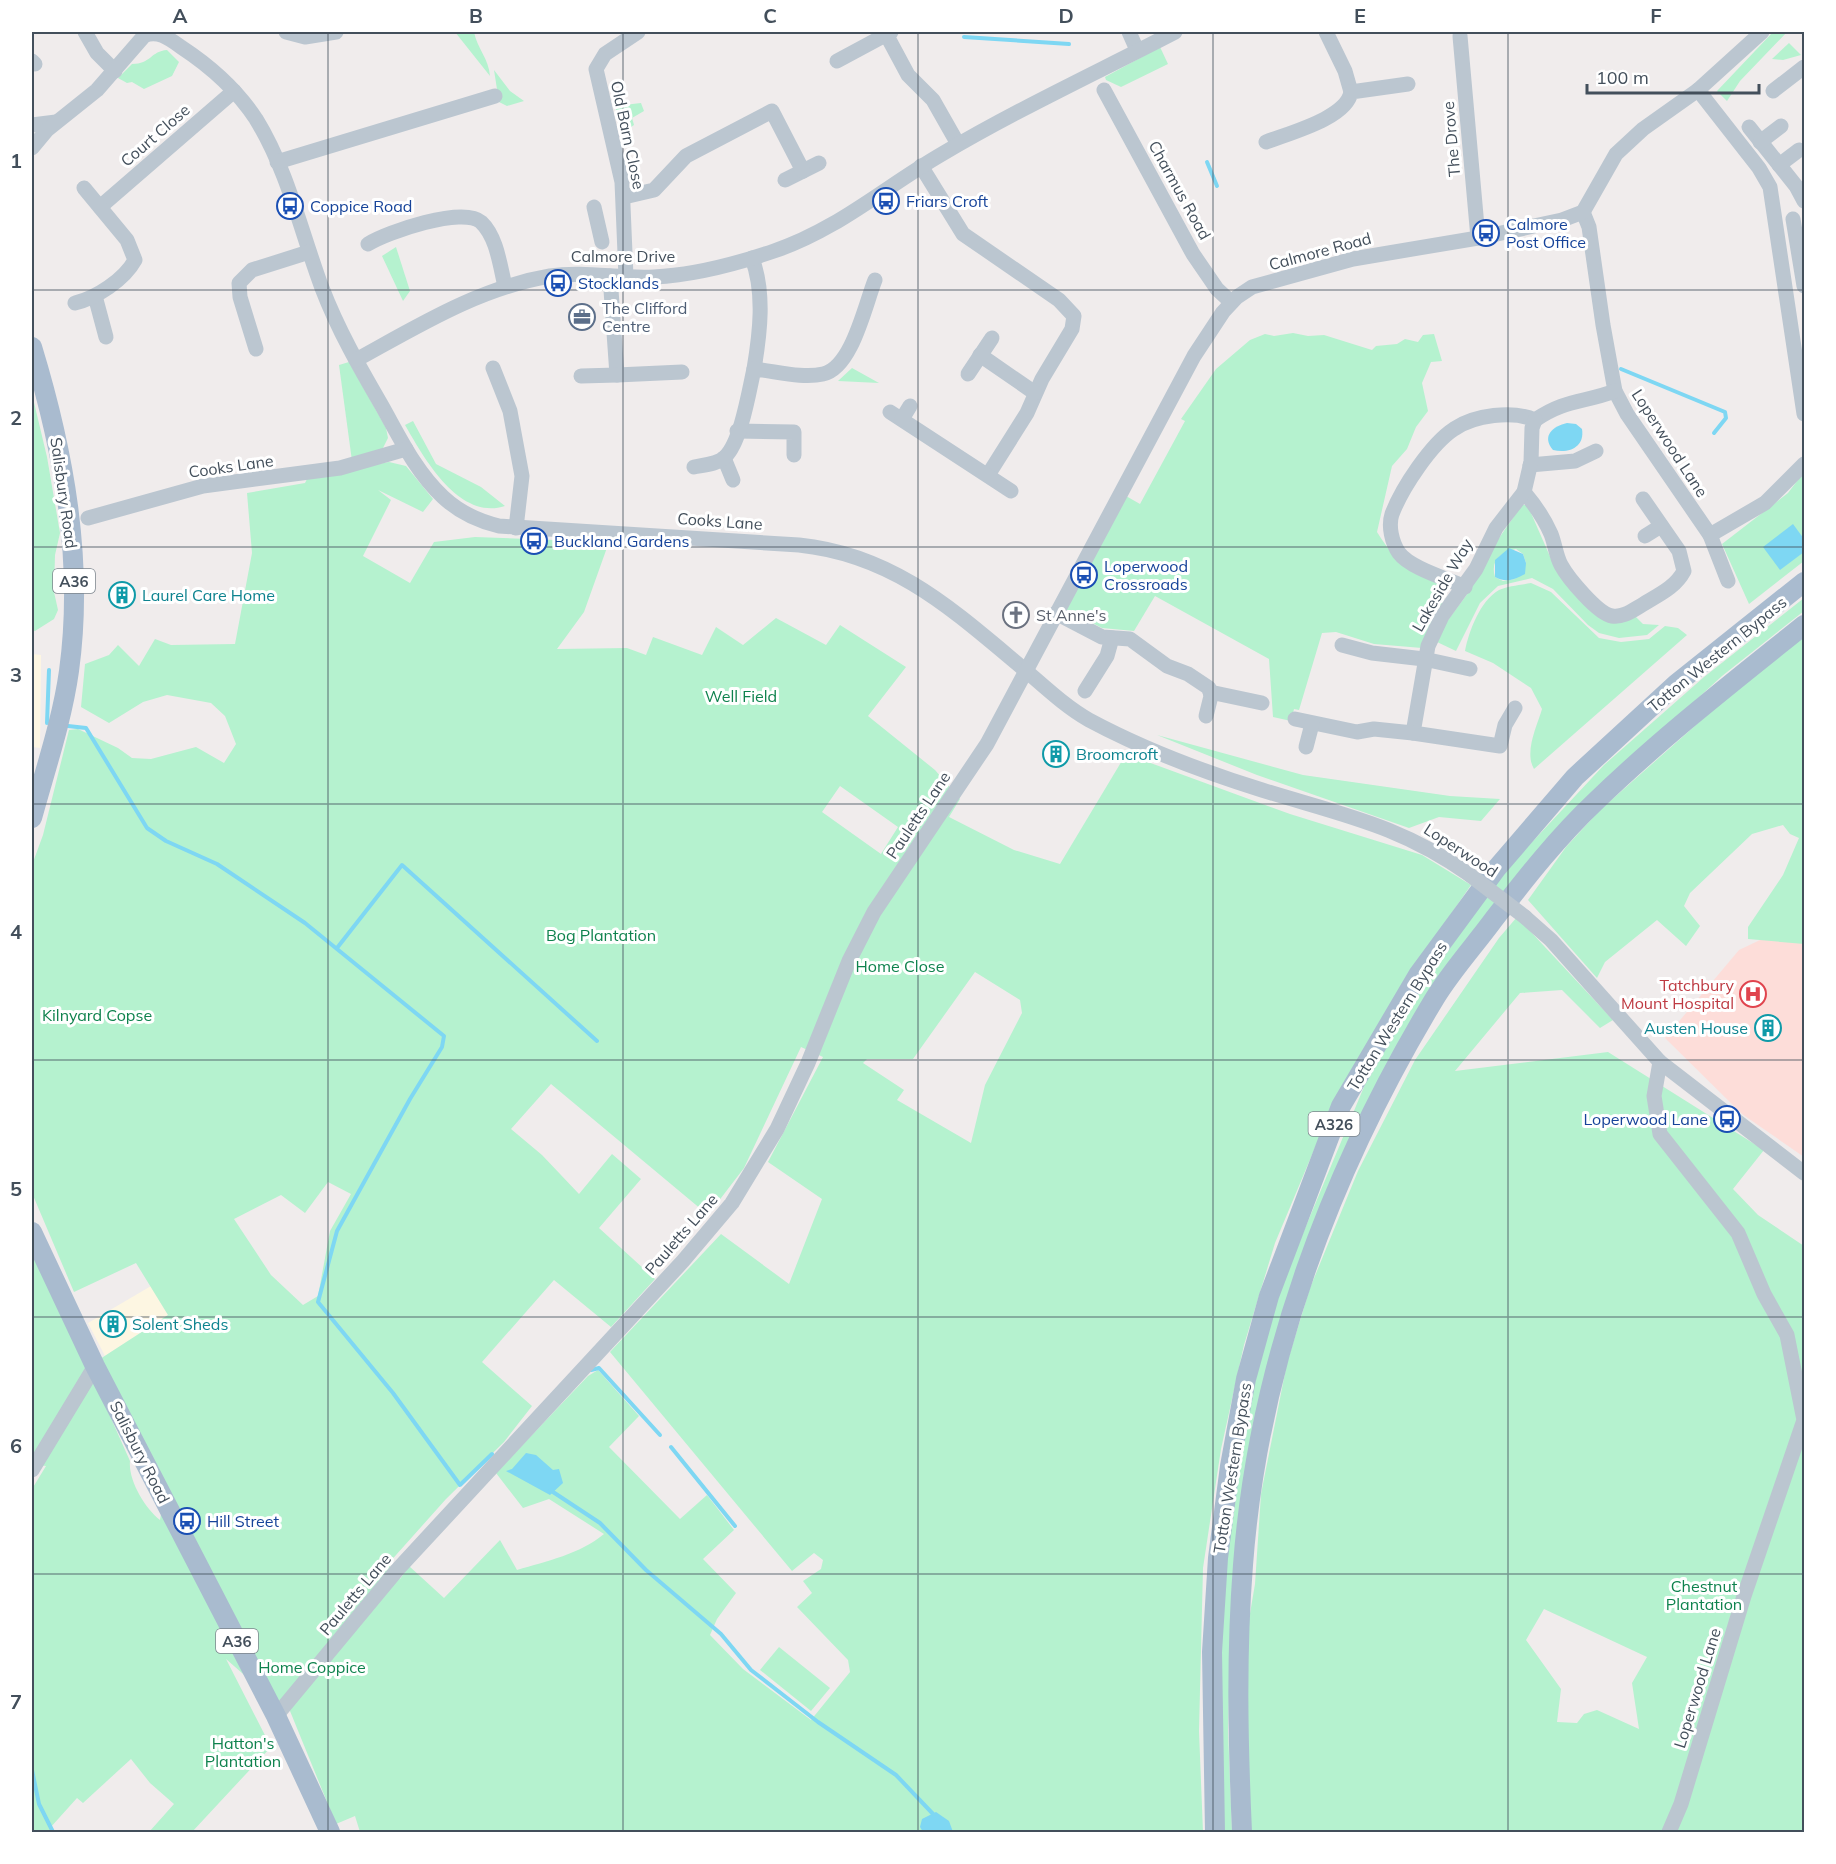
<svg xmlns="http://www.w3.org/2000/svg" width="1836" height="1864" font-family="Mulish,sans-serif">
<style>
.commercial{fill:#fdf6e2}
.medical{fill:#fdddd9}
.green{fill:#b5f2cf;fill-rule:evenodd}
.water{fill:#7ed7f3}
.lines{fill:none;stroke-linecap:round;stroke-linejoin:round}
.stream{stroke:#7ed7f3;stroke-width:4}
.minor{stroke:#bbc6d0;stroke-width:15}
.major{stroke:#a9bbcf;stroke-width:20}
.minor-bridge{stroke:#bbc6d0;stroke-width:15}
.grid{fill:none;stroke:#434f5b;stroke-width:1.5;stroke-opacity:0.55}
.labels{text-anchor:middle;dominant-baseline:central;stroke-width:6;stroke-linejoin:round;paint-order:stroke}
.shield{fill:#fff;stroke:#7b848c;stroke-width:1.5}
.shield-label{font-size:15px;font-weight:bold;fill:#434f5b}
.street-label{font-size:16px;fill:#434f5b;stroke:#fff}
.transit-label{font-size:16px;fill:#164399;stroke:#fff;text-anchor:start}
.service-label{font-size:16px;fill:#4e5e75;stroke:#fff;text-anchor:start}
.culture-label{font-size:16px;fill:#0d838f;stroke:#fff;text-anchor:start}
.worship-label{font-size:16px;fill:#5b616d;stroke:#fff;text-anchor:start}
.park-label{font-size:16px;fill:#0e824d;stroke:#fff}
.health-label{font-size:16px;fill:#be3a42;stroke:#fff;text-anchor:end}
.neatline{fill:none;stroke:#434f5b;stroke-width:2}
.grid-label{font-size:20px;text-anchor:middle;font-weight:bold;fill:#434f5b}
</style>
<rect width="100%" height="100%" fill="#f0ecec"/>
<!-- commercial -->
<g class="commercial">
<path d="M32,654L41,655L40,748L32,747Z"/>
<path d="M151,1286L168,1315L105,1356L88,1323Z"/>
</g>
<!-- medical -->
<path class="medical" d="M1804,919V1157L1742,1114L1665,1038L1739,950Z"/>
<!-- green -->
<g class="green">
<path d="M455,32H474C477,48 489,59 490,76Z"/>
<path d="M1773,32H1787L1740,81L1727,101L1717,91Z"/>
<path d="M1789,43L1801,55L1783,60L1772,59Z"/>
<path d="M1160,47L1168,64L1121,87L1106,80L1105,77Z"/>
<path d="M167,50L179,62L172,76L144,89L132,82L127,83L118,78L132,64C151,64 151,51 167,50Z"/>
<path d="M494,70L510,91L524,101L507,106L499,102Z"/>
<path d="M641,103L644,111L632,118L634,125L622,133L615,106Z"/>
<path d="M396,247L410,291L403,301L382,256Z"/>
<path d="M1293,333L1308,336L1324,335L1372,350L1376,346L1397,344L1405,339L1418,342L1423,335L1434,334L1442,361L1431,362L1422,383L1428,411L1416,427L1407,449L1392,466L1377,532C1399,567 1410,571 1447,588C1444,605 1429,630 1422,648L1374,644L1336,632L1322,633L1299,710L1294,709L1291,721L1273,717L1269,659L1155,596L1134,631L1102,628L1065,609L1126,496L1140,504L1185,421L1181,419L1216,369L1250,340L1265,334L1274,336Z"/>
<path d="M349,362L386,428L388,438L381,452L352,461L339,365Z"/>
<path d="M852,368L879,383L838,381Z"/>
<path d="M32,394L47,457L60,533L55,555L54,592L58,610L54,619L35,631L32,630Z"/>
<path d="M413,421L436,464L481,487L505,506C459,521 424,458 405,425Z"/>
<path d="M389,462L406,466L433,499L423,512L378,490L391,500L363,556L410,583L434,542L475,537L609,542L584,612L557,649L627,648L646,655L653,637L702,655L716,627L743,645L776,618L826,645L840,625L906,667L868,716L935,770L960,799L949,817L1014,850L1060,864L1126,754L1290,814L1422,855L1471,885L1402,985L1327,1119L1275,1243L1244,1345L1221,1449L1203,1568L1199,1731L1203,1832H360L355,1816L336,1824L290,1711L273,1700L226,1659L271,1747L192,1832H149L174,1804L150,1783L131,1759L83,1803L77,1798L50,1828L51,1832H32V1489L46,1466L32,1464V1241L130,1461C128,1480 145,1508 160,1520L165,1490L100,1359L168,1315L136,1263L74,1292L32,1193V865L43,835L69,730L78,729L118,748L132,758L151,759L196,747L224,763L236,744L225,716L211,703L167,695L143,702L109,723L81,707L85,664L109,655L118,645L139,666L155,639L171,645L235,644L252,553L247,493L305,483L308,477ZM840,786L898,827L881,854L822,812ZM975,972L1020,1000L1022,1013L985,1085L971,1143L897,1100L904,1090L863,1063L867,1059H913ZM801,1047L823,1057L768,1162L822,1199L789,1284L721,1234L610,1352L792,1571L814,1553L823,1560L821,1569L803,1581L812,1593L797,1607L848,1660L850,1672L811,1720L743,1669L710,1635L717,1619L736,1593L703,1559L734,1530L707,1495L680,1519L609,1447L639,1416L598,1370L588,1376L496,1473L523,1508L549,1499L604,1534C580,1554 547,1561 517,1570L500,1540L444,1598L409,1566L400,1579L388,1564L446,1499L504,1442L532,1406L482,1362L554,1280L611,1327L655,1279L599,1228L641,1179L612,1154L579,1194L542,1155L511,1129L551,1084L708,1215L744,1168ZM328,1182L351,1194L330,1231L318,1296L303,1305L271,1275L234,1219L281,1195L305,1213Z"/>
<path d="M1804,472V561L1749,604L1722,544L1788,493Z"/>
<path d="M1522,505H1527L1531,513L1555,568L1603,619L1634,615L1643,624L1659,625L1647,635L1619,638L1599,633L1588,625L1553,589L1532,578L1498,586L1480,603L1456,651L1437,642L1445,624L1468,593L1492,548ZM1516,549L1523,554L1526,563L1515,579L1503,581L1495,577C1490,560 1501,552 1516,549Z"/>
<path d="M1531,583L1551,592L1599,638L1621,642L1649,639L1665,626L1678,628L1687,635L1534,769C1524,752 1537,726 1542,709L1531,688L1493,663L1465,651C1469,631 1480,601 1499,590C1507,586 1521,585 1531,583Z"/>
<path d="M1804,598V611L1722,676L1587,800L1392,1057L1249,1457L1232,1586L1228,1730L1232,1832H1221L1219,1627L1230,1519L1250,1400L1281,1286L1371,1070L1417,996L1485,897L1520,855L1604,765L1704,677Z"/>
<path d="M1804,636V944L1748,939V927L1783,875L1799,838L1790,834L1783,825L1752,834L1690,893L1684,906L1700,926L1686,946L1657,920L1605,962L1597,978L1528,900L1566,847L1599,811L1732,693Z"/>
<path d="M1157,735L1303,775L1450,796L1500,799L1481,821L1439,817L1409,828L1257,775Z"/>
<path d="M1517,917L1613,1020L1600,1028L1562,990L1520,993L1455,1071L1608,1052L1764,1150L1733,1189L1758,1215L1804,1246V1832H1249L1246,1637L1255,1584L1261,1494L1287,1363L1310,1288L1358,1171L1415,1060L1499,938ZM1544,1609L1647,1657L1632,1683L1639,1729L1597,1710L1584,1714L1577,1723L1557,1722L1561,1689L1526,1640Z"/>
<path d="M779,1647L830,1688L811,1711L760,1670Z"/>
</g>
<!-- water -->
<g class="water">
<path d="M1567,423L1576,424L1582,429C1585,447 1569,454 1553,450C1541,436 1553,426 1567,423Z"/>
<path d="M1793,524L1804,539V552L1780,570L1763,547Z"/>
<path d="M1509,548L1523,554L1526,563L1525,574C1514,580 1506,583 1495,577V560Z"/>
<path d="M526,1453L536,1455L553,1470L559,1469L563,1483L550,1495L506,1471L512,1469Z"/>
<path d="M936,1812L949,1821L953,1832H923L920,1827L922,1819Z"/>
</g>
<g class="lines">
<!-- stream -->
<g class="stream">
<path d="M964,37L1069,44"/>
<path d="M1207,162L1217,186"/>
<path d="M1621,369L1725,412L1726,418L1714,433"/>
<path d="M47,723L49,670"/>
<path d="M68,726L86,728L147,828L166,841L217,864L305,923L444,1036L442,1047L410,1099L337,1231L318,1302L393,1393L460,1485L492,1454"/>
<path d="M337,948L402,865L597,1041"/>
<path d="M591,1370L599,1368L660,1435"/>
<path d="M671,1447L735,1526"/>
<path d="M550,1490L600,1523L646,1570L721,1634L751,1670L818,1722L896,1775L934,1815"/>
<path d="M32,1770L39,1804L53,1832"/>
</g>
<!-- minor -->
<g class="minor">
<path d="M85,32L97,53L115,71"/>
<path d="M286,32L305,37L336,32"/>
<path d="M1129,32L1137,50"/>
<path d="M1326,32L1345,71L1351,92"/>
<path d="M886,34L908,75L933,100L958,144"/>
<path d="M1460,36L1478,238"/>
<path d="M32,61L35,64"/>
<path d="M837,61L891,32"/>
<path d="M1104,90L1193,254L1217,289L1231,302"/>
<path d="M1698,90L1759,168L1770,187L1804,414"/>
<path d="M1773,91L1804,67"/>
<path d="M32,125L56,122"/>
<path d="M1749,127L1796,186L1804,201"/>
<path d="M1266,142C1289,133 1347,118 1351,92L1408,84"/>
<path d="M1760,142L1781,126"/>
<path d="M32,148L47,130L97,90L144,36C157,29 170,39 181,47C210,66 237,90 256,119C288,171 301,232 322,288C338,330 360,368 382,406C400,438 416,472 443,497C459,512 478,521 499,526L799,545C895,555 954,611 1025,670C1046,688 1066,707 1089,720C1143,749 1204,772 1262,790C1342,815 1400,825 1470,875"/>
<path d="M277,162L495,96"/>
<path d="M1779,165L1799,150"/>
<path d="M921,166L963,234L1059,300L1074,316L1072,329L1042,379L1027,413L988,475"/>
<path d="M785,180L819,163"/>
<path d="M624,197L654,190L686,156L772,111L803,171"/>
<path d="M100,207L234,91"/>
<path d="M594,207L602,242"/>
<path d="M1583,212L1589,227L1603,325L1615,391L1627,414L1710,535L1728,581"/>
<path d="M1793,219L1804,286"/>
<path d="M368,244C387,232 463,206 481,222C497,237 500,266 505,286"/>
<path d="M752,258C765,293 760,333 754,369"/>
<path d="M610,276L617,375L682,372"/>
<path d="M626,277L622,182L596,69L605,54L638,32"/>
<path d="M95,296L106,337"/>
<path d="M75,303C96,298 124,280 135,260L127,240L84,188"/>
<path d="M256,349L240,297L239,283L252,270L309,252"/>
<path d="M980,355L1035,393"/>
<path d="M356,360C418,326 479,288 550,276C585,271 620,279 654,277C695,275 736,264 774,251C837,230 885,187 942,154C1018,109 1098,72 1175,32"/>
<path d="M493,368L510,411L522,476L516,528"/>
<path d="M968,374L992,338"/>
<path d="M581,376L617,375"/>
<path d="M890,412L1011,491"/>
<path d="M902,419L910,406"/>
<path d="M1535,420C1566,399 1583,403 1615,391"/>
<path d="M737,431L794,432V455"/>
<path d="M724,458L733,480"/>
<path d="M1530,465L1575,461L1596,451"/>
<path d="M694,467C704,465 718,464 725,457C741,442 749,391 754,369C775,371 803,379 823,374C852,368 865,305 875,280"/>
<path d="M1524,492C1535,505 1544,518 1551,534C1555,544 1556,556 1561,565C1568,578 1598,614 1612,616C1623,618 1633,610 1642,605C1658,595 1675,588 1684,571L1679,551L1643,499"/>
<path d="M88,518L203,486L340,468L406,449"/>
<path d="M1710,535L1765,503L1804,464"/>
<path d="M1645,536L1661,526"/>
<path d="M1465,587C1448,579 1410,568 1399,553C1392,543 1388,526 1392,514C1402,488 1431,444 1454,429C1474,415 1513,410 1535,420"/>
<path d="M1056,613L1102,637L1130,639L1167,666L1188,674L1209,688L1211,696L1206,716"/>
<path d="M1342,645L1372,653L1424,659L1470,669"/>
<path d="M1085,691L1107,656L1112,638"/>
<path d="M1210,692L1262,703"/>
<path d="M1515,708L1505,725L1500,746L1413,733L1428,646L1442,616L1476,569L1496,528L1524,492L1531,462L1532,428L1535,420"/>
<path d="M1295,719L1357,732L1374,729L1413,733"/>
<path d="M1306,747L1312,724"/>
<path d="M1525,917L1551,940L1660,1062L1804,1173"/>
<path d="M1660,1062L1654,1096L1660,1134L1738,1233L1764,1294L1787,1335L1804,1420L1744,1596L1681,1804L1669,1832"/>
<path d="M32,1470L95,1366"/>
<path d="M276,1716L398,1569L683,1261L732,1203L777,1129L808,1063L849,961L874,912L987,744L1194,356L1223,312L1237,297L1252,287L1353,259L1478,238L1562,220L1583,212L1616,154L1643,129L1698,90L1762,32"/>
</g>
<!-- major -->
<g class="major">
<path d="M32,347C64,452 84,561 69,671C62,721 45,770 32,818"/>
<path d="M32,1232L95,1366L276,1716L330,1832"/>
<path d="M1215,1832L1212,1652L1218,1558L1230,1466L1246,1379L1269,1296L1341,1106L1418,975L1496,869L1575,777L1676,684L1804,582"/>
<path d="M1242,1832C1238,1743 1236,1654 1243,1565C1258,1364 1331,1170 1435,998C1452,970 1475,945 1494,919C1525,879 1558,837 1595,802C1661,738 1733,682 1804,625"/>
</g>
<!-- minor-bridge -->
<path class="minor-bridge" d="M1470,875L1525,917"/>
</g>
<!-- grid -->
<path class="grid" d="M328,32V1832M623,32V1832M918,32V1832M1213,32V1832M1508,32V1832M32,290H1804M32,547H1804M32,804H1804M32,1060H1804M32,1317H1804M32,1574H1804"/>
<!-- icons -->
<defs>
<symbol id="bus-ring" viewBox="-11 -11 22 22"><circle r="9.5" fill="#fff" stroke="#1a4fb4" stroke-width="1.5"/><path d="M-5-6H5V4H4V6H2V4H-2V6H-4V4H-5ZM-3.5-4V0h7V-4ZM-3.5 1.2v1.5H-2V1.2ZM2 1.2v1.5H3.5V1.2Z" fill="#1a4fb4"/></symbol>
<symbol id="office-ring" viewBox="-11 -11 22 22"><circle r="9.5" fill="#fff" stroke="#5c6f8a" stroke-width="1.5"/><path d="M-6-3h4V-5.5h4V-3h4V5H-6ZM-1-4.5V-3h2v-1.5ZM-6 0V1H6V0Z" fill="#5c6f8a"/></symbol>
<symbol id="building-ring" viewBox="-11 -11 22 22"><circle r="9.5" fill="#fff" stroke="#0f9aa8" stroke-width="1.5"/><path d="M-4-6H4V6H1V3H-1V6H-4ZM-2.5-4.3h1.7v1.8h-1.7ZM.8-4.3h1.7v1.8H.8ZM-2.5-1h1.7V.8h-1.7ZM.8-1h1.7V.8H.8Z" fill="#0f9aa8"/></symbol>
<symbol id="church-ring" viewBox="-11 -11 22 22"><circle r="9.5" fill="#fff" stroke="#6b7280" stroke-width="1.5"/><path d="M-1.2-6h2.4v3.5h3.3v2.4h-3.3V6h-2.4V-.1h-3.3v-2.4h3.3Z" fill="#6b7280"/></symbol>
<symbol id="hospital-ring" viewBox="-11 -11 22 22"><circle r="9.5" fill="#fff" stroke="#e0444e" stroke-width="1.5"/><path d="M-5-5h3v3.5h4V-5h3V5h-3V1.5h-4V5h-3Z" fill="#e0444e"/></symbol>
</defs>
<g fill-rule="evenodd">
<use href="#bus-ring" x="871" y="186" width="30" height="30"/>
<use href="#bus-ring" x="275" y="191" width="30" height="30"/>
<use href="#bus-ring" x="1471" y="218" width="30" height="30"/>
<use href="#bus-ring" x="543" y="268" width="30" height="30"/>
<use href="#office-ring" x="567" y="302" width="30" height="30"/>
<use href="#bus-ring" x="519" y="526" width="30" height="30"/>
<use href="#bus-ring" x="1069" y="560" width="30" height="30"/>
<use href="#building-ring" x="107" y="580" width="30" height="30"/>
<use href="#church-ring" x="1001" y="600" width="30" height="30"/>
<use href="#building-ring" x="1041" y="739" width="30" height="30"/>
<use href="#hospital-ring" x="1738" y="979" width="30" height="30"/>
<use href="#building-ring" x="1753" y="1013" width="30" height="30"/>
<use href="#bus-ring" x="1712" y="1104" width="30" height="30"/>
<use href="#building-ring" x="98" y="1309" width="30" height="30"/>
<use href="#bus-ring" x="172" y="1506" width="30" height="30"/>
</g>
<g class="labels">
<!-- shield labels -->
<g class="shield">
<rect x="53" y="569" width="42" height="24" rx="4.5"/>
<rect x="1308.5" y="1112" width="51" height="24" rx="4.5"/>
<rect x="216" y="1629" width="42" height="24" rx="4.5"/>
</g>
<g class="shield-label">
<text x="74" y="581">A36</text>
<text x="1334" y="1124">A326</text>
<text x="237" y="1641">A36</text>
</g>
<!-- street labels -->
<g class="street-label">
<text transform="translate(155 135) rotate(-41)">Court Close</text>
<text transform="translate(628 135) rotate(78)">Old Barn Close</text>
<text transform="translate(1451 139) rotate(-95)">The Drove</text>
<text transform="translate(1180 190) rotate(61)">Charmus Road</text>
<text transform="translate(1320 251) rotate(-15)">Calmore Road</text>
<text x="623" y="256">Calmore Drive</text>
<text transform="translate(1670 443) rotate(57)">Loperwood Lane</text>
<text transform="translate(231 466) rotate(-8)">Cooks Lane</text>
<text transform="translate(64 493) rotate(82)">Salisbury Road</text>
<text transform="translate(720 521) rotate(4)">Cooks Lane</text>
<text transform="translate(1442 585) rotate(-60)">Lakeside Way</text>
<text transform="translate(1717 654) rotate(-39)">Totton Western Bypass</text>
<text transform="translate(918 815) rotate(-56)">Pauletts Lane</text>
<text transform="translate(1461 850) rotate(33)">Loperwood</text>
<text transform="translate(1397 1016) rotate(-58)">Totton Western Bypass</text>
<text transform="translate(681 1234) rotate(-49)">Pauletts Lane</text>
<text transform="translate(140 1452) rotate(63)">Salisbury Road</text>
<text transform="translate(1232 1468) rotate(-81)">Totton Western Bypass</text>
<text transform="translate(355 1594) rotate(-50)">Pauletts Lane</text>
<text transform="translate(1697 1688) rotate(-73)">Loperwood Lane</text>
</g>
<!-- transit labels -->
<g class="transit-label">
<text x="906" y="201">Friars Croft</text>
<text x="310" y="206">Coppice Road</text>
<text x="1506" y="224">Calmore<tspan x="1506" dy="18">Post Office</tspan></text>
<text x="578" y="283">Stocklands</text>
<text x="554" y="541">Buckland Gardens</text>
<text x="1104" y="566">Loperwood<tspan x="1104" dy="18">Crossroads</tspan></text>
<text x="1708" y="1119" text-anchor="end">Loperwood Lane</text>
<text x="207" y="1521">Hill Street</text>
</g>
<!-- service labels -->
<g class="service-label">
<text x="602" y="308">The Clifford<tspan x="602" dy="18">Centre</tspan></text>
</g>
<!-- culture labels -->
<g class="culture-label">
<text x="142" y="595">Laurel Care Home</text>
<text x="1076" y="754">Broomcroft</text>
<text x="1748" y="1028" text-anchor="end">Austen House</text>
<text x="132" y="1324">Solent Sheds</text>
</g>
<!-- worship labels -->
<g class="worship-label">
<text x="1036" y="615">St Anne's</text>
</g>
<!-- park labels -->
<g class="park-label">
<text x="741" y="696">Well Field</text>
<text x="601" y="935">Bog Plantation</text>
<text x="900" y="966">Home Close</text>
<text x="97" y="1015">Kilnyard Copse</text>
<text x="1704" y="1586">Chestnut<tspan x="1704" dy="18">Plantation</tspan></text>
<text x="312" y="1667">Home Coppice</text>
<text x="243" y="1743">Hatton's<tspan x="243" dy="18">Plantation</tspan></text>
</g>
<!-- health labels -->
<g class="health-label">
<text x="1734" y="985">Tatchbury<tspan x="1734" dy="18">Mount Hospital</tspan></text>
</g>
</g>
<!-- border -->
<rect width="1836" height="1864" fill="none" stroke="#ffffff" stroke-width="66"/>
<!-- scale -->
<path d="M1587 84v9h172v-9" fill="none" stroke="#434f5b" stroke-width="3"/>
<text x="1596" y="84" font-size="18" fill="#434f5b" stroke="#ffffff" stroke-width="4.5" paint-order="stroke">100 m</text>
<rect x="33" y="33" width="1770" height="1798" class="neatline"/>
<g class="grid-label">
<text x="180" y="23">A</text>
<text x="476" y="23">B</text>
<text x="770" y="23">C</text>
<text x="1066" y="23">D</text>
<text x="1360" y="23">E</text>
<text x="1656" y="23">F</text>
<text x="16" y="168">1</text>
<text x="16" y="425">2</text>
<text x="16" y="682">3</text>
<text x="16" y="939">4</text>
<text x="16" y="1196">5</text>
<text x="16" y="1453">6</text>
<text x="16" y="1709">7</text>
</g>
</svg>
